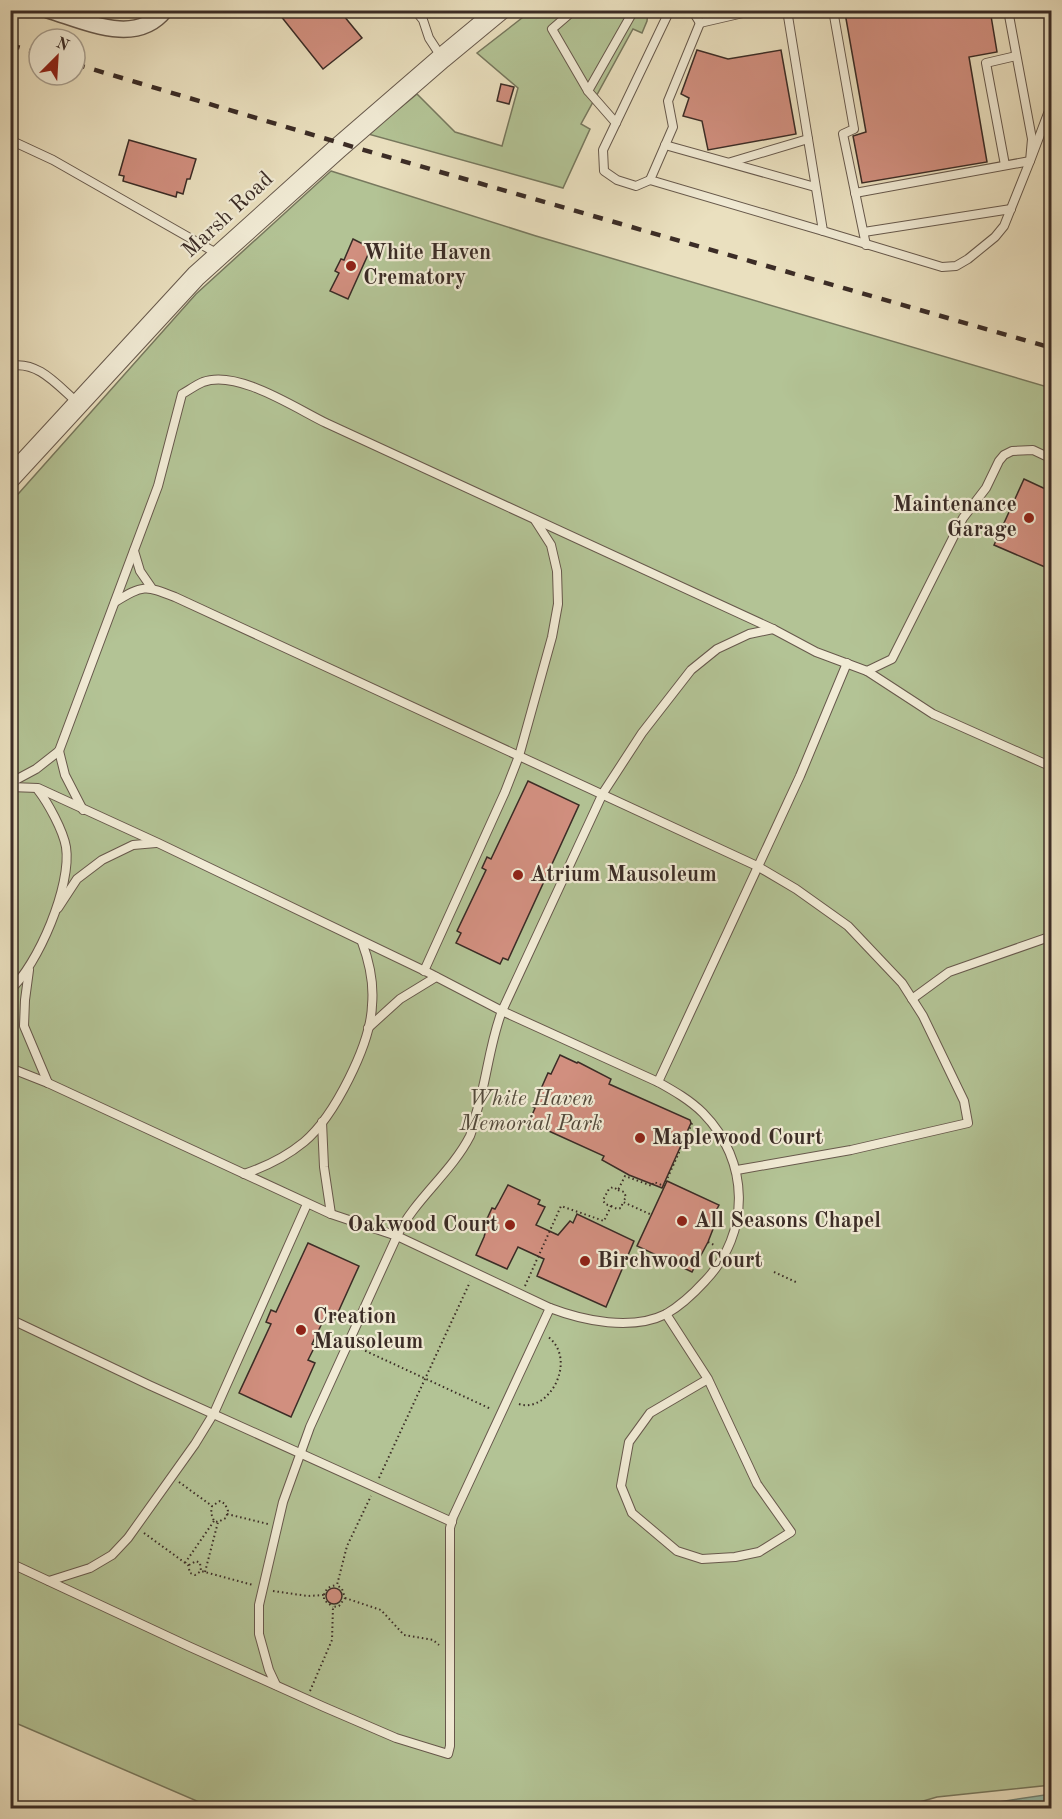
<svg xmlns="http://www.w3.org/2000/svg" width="1062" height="1819" font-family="'Old Standard TT',serif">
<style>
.green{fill:#b3c395;stroke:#77785e;stroke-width:1.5}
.water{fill:#98bead;stroke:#738477;stroke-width:1.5}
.building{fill:#d18f7f;stroke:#3b2c26;stroke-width:1.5}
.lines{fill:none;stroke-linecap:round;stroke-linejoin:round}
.service-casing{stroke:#67594c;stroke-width:10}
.minor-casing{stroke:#67594c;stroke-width:18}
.tertiary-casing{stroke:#67594c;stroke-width:22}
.path{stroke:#3b2c26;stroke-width:2;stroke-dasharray:1.5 3;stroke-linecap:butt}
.service{stroke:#f1ebd5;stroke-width:8}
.minor{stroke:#f1ebd5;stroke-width:15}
.tertiary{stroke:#f1ebd5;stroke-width:20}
.rail{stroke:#3b2c26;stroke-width:4.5;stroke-dasharray:10 10;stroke-linecap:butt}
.poi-dot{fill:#8f2418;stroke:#f1ebd5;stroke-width:2}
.labels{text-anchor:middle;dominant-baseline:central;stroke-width:4.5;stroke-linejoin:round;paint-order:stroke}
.street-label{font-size:22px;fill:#3b2c26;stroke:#f1ebd5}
.poi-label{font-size:22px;font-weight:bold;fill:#3b2c26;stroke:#f1ebd5;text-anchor:start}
.park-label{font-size:22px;font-style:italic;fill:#534a3c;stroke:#f1ebd5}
</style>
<rect width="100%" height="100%" fill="#eae0bf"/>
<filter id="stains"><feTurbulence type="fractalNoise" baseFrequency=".00333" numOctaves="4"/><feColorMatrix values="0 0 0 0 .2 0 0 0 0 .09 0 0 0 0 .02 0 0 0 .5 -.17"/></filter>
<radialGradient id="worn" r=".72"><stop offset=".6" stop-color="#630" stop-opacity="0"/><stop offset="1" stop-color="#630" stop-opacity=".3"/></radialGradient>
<!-- green -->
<g class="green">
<path d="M531,11H648L647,21L642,33L633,29L581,124L590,129L563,188L368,134L417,94L455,132L502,146L518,88L477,53Z"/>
<path d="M331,171L536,236L1051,388V1785L937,1797L899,1808H213L11,1721V502L196,294Z"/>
</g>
<!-- water -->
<path class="water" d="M1051,1794V1808H930L979,1805Z"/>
<!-- building -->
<g class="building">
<path d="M276,10H339L362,38L323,69Z"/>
<path d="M859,10H916V14L935,10H990L997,52L969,57L987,162L862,183L853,136L866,132L845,13Z"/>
<path d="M697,50L728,59L781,50L796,134L708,150L702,121L683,116L689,98L681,94Z"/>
<path d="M501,84L514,87L509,104L497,101Z"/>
<path d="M129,140L196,159L190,179H187L183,194L177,192L176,197L123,181L124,176L119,175Z"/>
<path d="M353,239L371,248L348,299L330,291L339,273L335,271L341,259L344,260Z"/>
<path d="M1024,479L1052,492V570L994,545Z"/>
<path d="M528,781L579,805L508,960L503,958L500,964L456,943L461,933L457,931L486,870L482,868L487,857L491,859Z"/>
<path d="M560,1055L577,1063L578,1062L611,1079L609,1084L690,1120L691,1123L662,1188L629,1175L602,1160L604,1156L529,1122L535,1108L533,1107L548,1073L551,1074Z"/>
<path d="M667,1181L719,1205L717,1209L720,1211L708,1242L692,1272L637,1246Z"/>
<path d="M508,1185L540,1200L538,1204L545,1207L536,1225L558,1235L570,1221L573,1223L577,1214L634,1241L606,1307L537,1276L544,1259L518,1247L507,1269L476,1255L484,1237L486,1230L483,1228L486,1221L492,1208L495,1209L499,1202Z"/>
<path d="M308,1243L359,1266L335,1319L326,1315L312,1344L315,1346L308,1360L315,1363L291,1417L239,1393L271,1324L266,1322L271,1310L276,1312Z"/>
<circle cx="334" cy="1596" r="8"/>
</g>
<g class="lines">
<defs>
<g id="service">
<path d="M415,10L423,20L429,38L442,58"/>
<path d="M574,10L552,29L588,91L616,123"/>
<path d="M692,10L700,23L756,10"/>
<path d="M787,10L823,231L942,267L956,266L968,259L995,237L1004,226L1030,161L1032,139L1008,10"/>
<path d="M833,10L854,129L843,134L866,245"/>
<path d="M1045,10V12L1046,10"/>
<path d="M700,23L668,101L673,127L650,180L823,231"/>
<path d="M588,91L634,10"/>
<path d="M10,140L53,160L218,254"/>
<path d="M665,145L815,187"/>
<path d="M731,162L808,139"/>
<path d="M1005,165L986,63L1016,56"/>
<path d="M650,180L636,186L617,180L604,171L603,150L668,14L666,10"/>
<path d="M855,193L1030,161L1052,103"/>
<path d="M864,232L1011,209"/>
<path d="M10,366C38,360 58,386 78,403"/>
<path d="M134,551L140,571L151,587"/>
<path d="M115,602C143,585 145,585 175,597L757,866L796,889L848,926L902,983L923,1016L964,1101L968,1123L851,1150L737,1170"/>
<path d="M867,671L933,714L1052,767"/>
<path d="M59,751L65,775L83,810"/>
<path d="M10,783L36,769L59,751L158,486L182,394C189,390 196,385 203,382C237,369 295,408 326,423L773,629L816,652L867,671L892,659L963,518L986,488L999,461L1004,455L1012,451L1033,450L1052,459"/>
<path d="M10,787L38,788L158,843L429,973L502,1011C489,1045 487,1080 476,1114C474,1121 473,1129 470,1136C451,1173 415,1199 397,1236L331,1214L48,1083L10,1068"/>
<path d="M58,908L77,879L102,860L133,845L156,843"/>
<path d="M29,970L25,1000L24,1026L48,1083"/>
<path d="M424,971L505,792L519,756L552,637L558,604L557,571L551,545L535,520"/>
<path d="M10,990C38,965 72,885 66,847C63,830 48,803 38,790"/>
<path d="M912,999L949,972L1052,936"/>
<path d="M368,1028L400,999L436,977"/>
<path d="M658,1082L502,1011L603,793L642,733L691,670L717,649L749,634L773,629"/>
<path d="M322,1122L324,1167L331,1214"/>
<path d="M244,1174C265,1167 287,1156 304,1142C334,1117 371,1044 372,1005C374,984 369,961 362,942"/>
<path d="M666,1314L708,1379L757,1484L791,1532L759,1552L735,1557L702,1559L677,1551L632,1513L621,1486L629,1442L650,1413L708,1379"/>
<path d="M10,1319L149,1385L452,1522"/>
<path d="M10,1563L188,1646L324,1707L396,1738L448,1754L450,1746V1528L453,1517L550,1308C584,1321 632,1331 666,1314C680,1306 694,1293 705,1281C751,1233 750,1161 703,1113C690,1100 674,1091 658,1082L800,776L847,663"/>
<path d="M49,1581L90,1568L112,1555L128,1538L195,1444L214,1413L307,1204"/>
<path d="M276,1685L269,1670L259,1634V1605L283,1502L310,1427L397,1236L550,1308"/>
</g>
<path id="minor" d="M48,10C85,21 136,47 165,10"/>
<path id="tertiary" d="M10,478L196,276L337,149L442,58L500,10"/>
</defs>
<!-- service casing -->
<use href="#service" class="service-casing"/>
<!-- minor casing -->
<use href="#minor" class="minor-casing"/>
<!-- tertiary casing -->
<use href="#tertiary" class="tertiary-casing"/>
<!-- path -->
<g class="path">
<path d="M618,1190L624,1192L626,1197L623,1202"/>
<path d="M611,1206L617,1209L621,1208L623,1202L652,1215"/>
<path d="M708,1242L716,1246"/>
<path d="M774,1272L798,1283"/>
<path d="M525,1286L561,1206L604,1221L611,1206L605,1204L603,1200L609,1189L613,1187L618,1190L625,1176L652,1186L654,1182L664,1186L693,1121"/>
<path d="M357,1347L491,1409"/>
<path d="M519,1404C549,1414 579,1359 547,1336"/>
<path d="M379,1478L470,1282"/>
<path d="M179,1482L212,1506L211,1513L214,1521L218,1522L226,1518L228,1511L225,1504L220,1501L212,1506"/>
<path d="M227,1514L268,1524"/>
<path d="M144,1533L188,1565L190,1573L195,1575L201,1571L253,1585"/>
<path d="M185,1563L214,1521"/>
<path d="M189,1565L196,1561L200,1563L201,1571"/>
<path d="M205,1572L218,1522"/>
<path d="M273,1591L308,1596L324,1595V1600L333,1607"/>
<path d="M324,1595C326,1588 330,1586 337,1585"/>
<path d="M345,1598L381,1610L404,1635L433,1640L439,1645"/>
<path d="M310,1691L332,1640L333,1607L339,1606L345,1598L342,1589L337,1585L347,1546L371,1496"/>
</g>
<!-- service -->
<use href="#service" class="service"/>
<!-- minor -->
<use href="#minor" class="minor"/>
<!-- tertiary -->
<use href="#tertiary" class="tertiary"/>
<!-- rail -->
<g class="rail">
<path d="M10,45L39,53"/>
<path d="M75,64L357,148L1052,348"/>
</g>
</g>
<!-- markers -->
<g class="poi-dot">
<circle cx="351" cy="266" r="6"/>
<circle cx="1029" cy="518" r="6"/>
<circle cx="518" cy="875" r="6"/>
<circle cx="640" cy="1138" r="6"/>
<circle cx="682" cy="1221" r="6"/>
<circle cx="510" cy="1225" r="6"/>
<circle cx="585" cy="1261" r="6"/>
<circle cx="301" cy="1330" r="6"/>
</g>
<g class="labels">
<!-- street labels -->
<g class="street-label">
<text transform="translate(228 215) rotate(-43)">Marsh Road</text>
</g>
<!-- poi labels -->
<g class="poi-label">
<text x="363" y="253">White Haven<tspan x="363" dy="25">Crematory</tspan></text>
<text x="1017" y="505" text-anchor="end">Maintenance<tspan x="1017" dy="25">Garage</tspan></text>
<text x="530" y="875">Atrium Mausoleum</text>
<text x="652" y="1138">Maplewood Court</text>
<text x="694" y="1221">All Seasons Chapel</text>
<text x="498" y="1225" text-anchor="end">Oakwood Court</text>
<text x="597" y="1261">Birchwood Court</text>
<text x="313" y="1317">Creation<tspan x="313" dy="25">Mausoleum</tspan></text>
</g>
<!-- park labels -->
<g class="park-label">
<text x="531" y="1099">White Haven<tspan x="531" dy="25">Memorial Park</tspan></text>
</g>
</g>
<!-- margin -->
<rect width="1062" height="1819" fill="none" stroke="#eae0bf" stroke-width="36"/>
<rect x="12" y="12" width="1038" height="1795" fill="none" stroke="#3b2c26" stroke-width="3"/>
<rect x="18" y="18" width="1026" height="1783" fill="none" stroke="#3b2c26" stroke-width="1.5"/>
<!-- north arrow -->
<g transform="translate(57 57) rotate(24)"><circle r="28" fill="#f1ebd5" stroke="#a89f8f" stroke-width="1.5"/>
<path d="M0-4.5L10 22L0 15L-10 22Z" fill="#8f2418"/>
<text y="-9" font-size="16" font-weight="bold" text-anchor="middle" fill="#3b2c26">N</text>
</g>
<rect width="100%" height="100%" filter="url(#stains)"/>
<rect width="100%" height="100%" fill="url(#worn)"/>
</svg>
